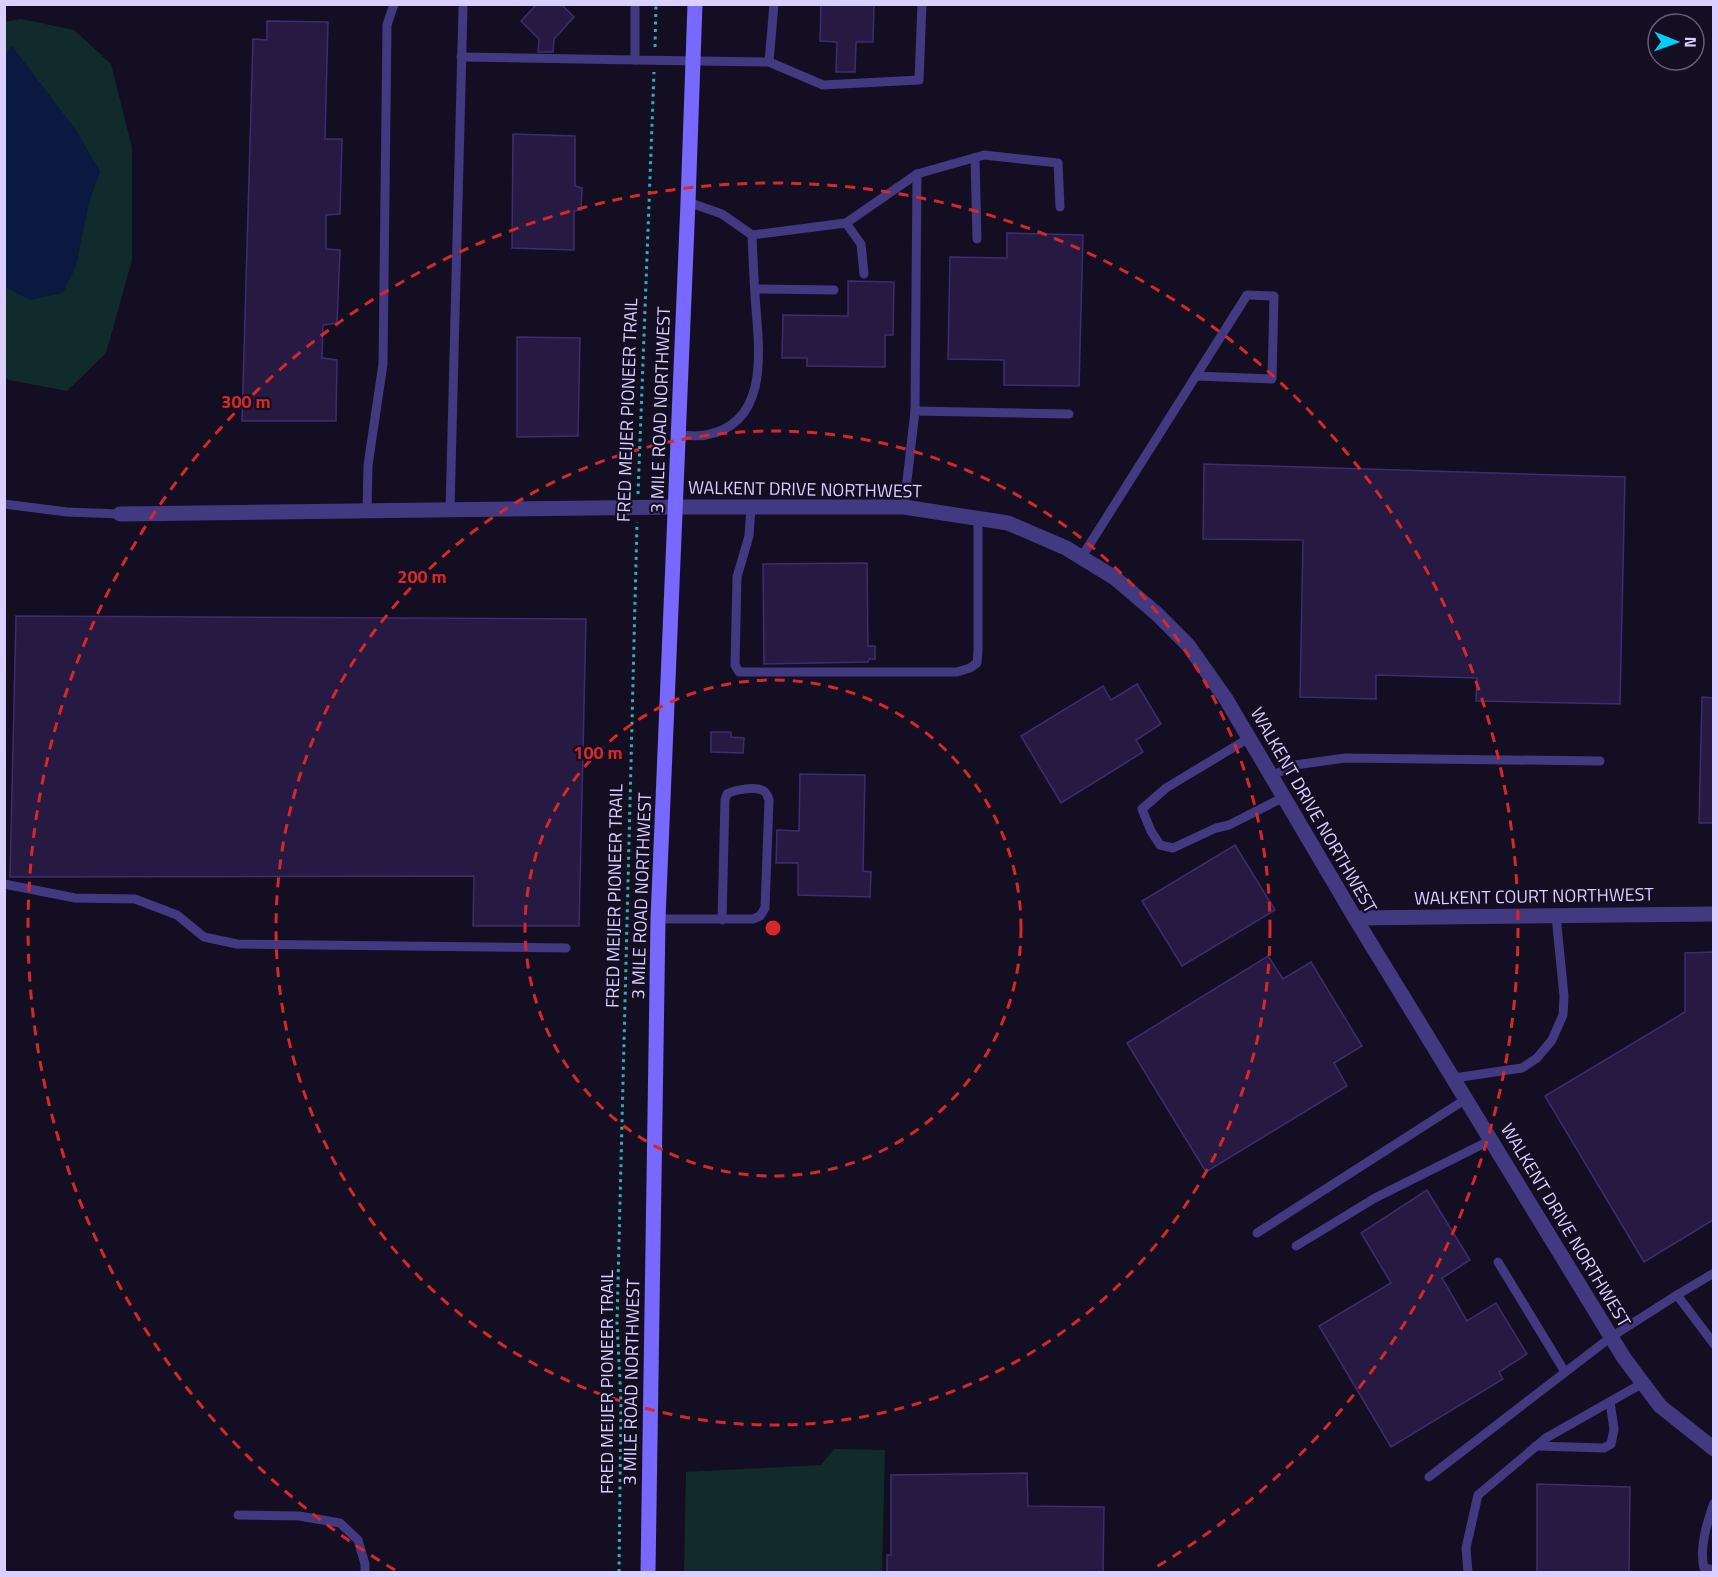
<svg xmlns="http://www.w3.org/2000/svg" width="1718" height="1577" font-family="'Titillium Web',sans-serif">
<style>
.green{fill:#112b2c}
.water{fill:#0a193f}
.building{fill:#261a43;stroke:#3f2c6f;stroke-width:1.5}
.lines{fill:none;stroke-linecap:round;stroke-linejoin:round}
.path{stroke:#2fb0b3;stroke-width:3;stroke-dasharray:3 4.5;stroke-linecap:butt}
.lane{stroke:#423981;stroke-width:9}
.street{stroke:#423981;stroke-width:15}
.secondary{stroke:#7868fe;stroke-width:15}
.ring{fill:none;stroke:#d62828;stroke-width:3;stroke-dasharray:10 8}
.labels{text-anchor:middle;dominant-baseline:central;stroke-width:4.5;stroke-linejoin:round;paint-order:stroke}
.street-label{font-size:18px;fill:#d9d0ff;stroke:#130e22}
.centre{fill:#d62828;stroke:#130e22;stroke-width:3}
.ring-label{font-size:18px;text-anchor:middle;font-weight:bold;fill:#d62828;stroke:#130e22;stroke-width:4.5;stroke-linejoin:round;paint-order:stroke}
</style>
<rect width="100%" height="100%" fill="#130e22"/>
<!-- green -->
<g class="green">
<path d="M21,19L74,30L111,64L132,148V260L106,353L67,391L9,380L5,377L4,22Z"/>
<path d="M834,1449L885,1450L882,1572H684L686,1472L821,1465Z"/>
</g>
<!-- water -->
<path class="water" d="M12,46L76,130L100,171L89,203L76,266L63,293L30,300L5,287L4,57Z"/>
<!-- building -->
<g class="building">
<path d="M537,4H561L574,17L554,39L553,52H538L539,39L521,21Z"/>
<path d="M821,4H874L873,42H856L855,72H836L837,42L820,41Z"/>
<path d="M267,21L328,22L325,139H342L340,214L326,215V249L340,250L337,323L323,325L322,358L337,360L336,421H242L253,39L267,40Z"/>
<path d="M513,134L575,136V186L582,188L581,210L574,211V250L512,248Z"/>
<path d="M1007,233L1083,235L1079,386L1004,385V360L948,359L950,257L1007,258Z"/>
<path d="M848,281L894,282L893,335H885V367L807,366V358H782L783,315L848,316Z"/>
<path d="M517,337L580,338L578,436L517,437Z"/>
<path d="M1204,464L1625,477L1620,704L1476,701L1477,678L1376,675V699L1300,697L1303,540L1203,539Z"/>
<path d="M867,563L868,646H875V659H869L868,662L764,664L763,564Z"/>
<path d="M16,616L586,619L579,926H473L474,876L10,877Z"/>
<path d="M1137,684L1161,724L1136,740L1143,752L1061,803L1021,736L1103,686L1111,700Z"/>
<path d="M1702,697L1713,698V823H1699Z"/>
<path d="M711,732H731V737L744,738L743,753L711,752Z"/>
<path d="M800,774L865,775L863,871L871,872L870,897L798,895V863H776L777,830L799,831Z"/>
<path d="M1235,845L1275,910L1182,966L1142,901Z"/>
<path d="M1713,952V1220L1644,1262L1545,1096L1685,1012V953Z"/>
<path d="M1268,956L1283,979L1311,962L1362,1046L1334,1063L1347,1086L1206,1172L1127,1043Z"/>
<path d="M1427,1190L1470,1260L1442,1278L1467,1321L1496,1303L1527,1354L1499,1372L1503,1379L1391,1447L1319,1326L1391,1283L1361,1233Z"/>
<path d="M1027,1473L1028,1506L1104,1507L1103,1572H887V1555H891V1475Z"/>
<path d="M1537,1484L1630,1487L1629,1572H1537Z"/>
</g>
<g class="lines">
<!-- path -->
<g class="path">
<path d="M655,47L656,4"/>
<path d="M638,494L654,72"/>
<path d="M619,1572L621,1402L617,1323L637,522"/>
</g>
<!-- lane -->
<g class="lane">
<path d="M635,4V60L769,62L774,4"/>
<path d="M461,57L635,60"/>
<path d="M769,62L823,85L919,80L922,4"/>
<path d="M975,158L977,239"/>
<path d="M846,223L861,244L864,274"/>
<path d="M752,235L846,223L917,174L984,155L1058,163L1060,207"/>
<path d="M755,289L834,290"/>
<path d="M915,411L1069,414"/>
<path d="M678,435C687,435 697,437 706,435C767,424 760,356 756,309C754,284 753,259 752,235L722,214L688,202"/>
<path d="M4,504L67,512L120,514"/>
<path d="M751,507L749,536L737,577L735,665L739,672H957L970,668L977,663L978,651V517"/>
<path d="M904,507L915,411L917,174"/>
<path d="M450,510L463,8"/>
<path d="M367,511L368,465L383,364L387,25L394,4"/>
<path d="M1081,558L1247,295L1274,296L1272,379L1196,376"/>
<path d="M1249,738L1166,788L1142,809L1151,831L1160,845L1173,848L1216,828L1229,825L1284,797"/>
<path d="M1271,776L1295,765L1345,758L1600,761"/>
<path d="M4,884L75,898L135,899L177,915L204,937L237,944L566,948"/>
<path d="M658,919H753L760,916L765,908L769,800C768,797 767,794 765,792C758,785 734,790 727,794L725,800L722,920"/>
<path d="M1454,1078L1522,1068L1537,1058L1552,1040L1563,1015L1564,996L1556,916"/>
<path d="M1257,1233L1466,1099"/>
<path d="M1296,1246L1375,1198L1491,1140"/>
<path d="M1498,1262L1565,1372"/>
<path d="M1677,1295L1714,1273"/>
<path d="M1536,1446L1604,1448L1611,1444L1614,1429L1610,1402"/>
<path d="M1429,1477L1611,1337L1677,1295L1714,1344"/>
<path d="M1714,1503C1707,1523 1699,1547 1704,1568L1714,1570"/>
<path d="M238,1515L299,1516L340,1523L358,1540L365,1564V1572"/>
<path d="M1468,1572L1466,1548L1478,1495L1546,1438L1643,1383"/>
</g>
<!-- street -->
<g class="street">
<path d="M120,514L676,507H904L1008,523L1066,548L1115,578L1157,614L1188,645L1226,699L1355,918L1624,1358L1660,1406L1714,1449"/>
<path d="M1355,918L1714,914"/>
</g>
<!-- secondary -->
<path class="secondary" d="M648,1572L658,919L688,202L695,4"/>
</g>
<!-- distance rings -->
<g class="ring">
<circle cx="773" cy="928" r="248"/>
<circle cx="773" cy="928" r="497"/>
<path d="M395 1570A745 745 0 1 1 1151 1570"/>
</g>
<g class="labels">
<!-- street labels -->
<g class="street-label">
<text transform="translate(627 410) rotate(-88)">FRED MEIJER PIONEER TRAIL</text>
<text transform="translate(660 410) rotate(-88)">3 MILE ROAD NORTHWEST</text>
<text transform="translate(805 489) rotate(1)">WALKENT DRIVE NORTHWEST</text>
<text transform="translate(1314 810) rotate(60)">WALKENT DRIVE NORTHWEST</text>
<text transform="translate(614 896) rotate(-89)">FRED MEIJER PIONEER TRAIL</text>
<text transform="translate(641 896) rotate(-88)">3 MILE ROAD NORTHWEST</text>
<text transform="translate(1534 896) rotate(-1)">WALKENT COURT NORTHWEST</text>
<text transform="translate(1566 1225) rotate(59)">WALKENT DRIVE NORTHWEST</text>
<text transform="translate(606 1382) rotate(-90)">FRED MEIJER PIONEER TRAIL</text>
<text transform="translate(631 1382) rotate(-89)">3 MILE ROAD NORTHWEST</text>
</g>
</g>
<circle cx="773" cy="928" r="9" class="centre"/>
<g class="ring-label">
<text x="246" y="408">300 m</text>
<text x="422" y="583">200 m</text>
<text x="598" y="759">100 m</text>
</g>
<!-- border -->
<rect width="1718" height="1577" fill="none" stroke="#d9d0ff" stroke-width="12"/>
<!-- north arrow -->
<g transform="translate(1676 42) rotate(91)"><circle r="28" fill="#130e22" stroke="#625c7a" stroke-width="1.5"/>
<path d="M0-4.5L10 22L0 15L-10 22Z" fill="#02ccf8"/>
<text y="-9" font-size="16" font-weight="bold" text-anchor="middle" fill="#d9d0ff">N</text>
</g>
</svg>
